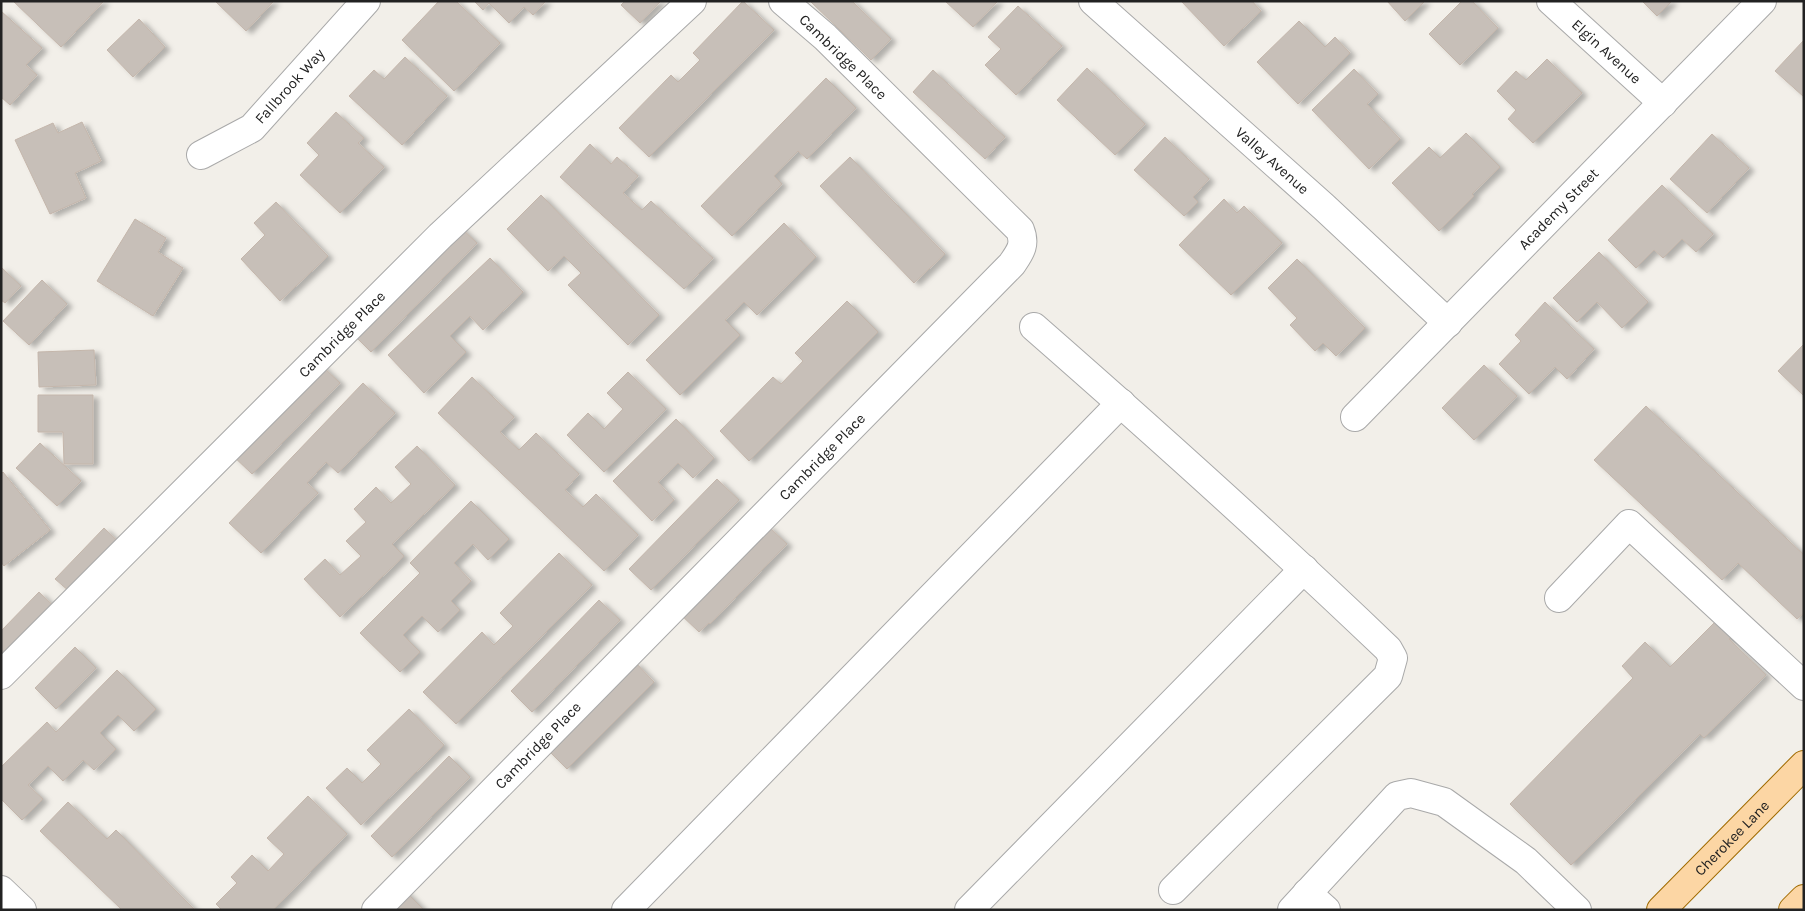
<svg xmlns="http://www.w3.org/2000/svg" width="1805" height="911" font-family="Karla,sans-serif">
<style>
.building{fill:#c7bfb8;stroke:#c4b6ab;filter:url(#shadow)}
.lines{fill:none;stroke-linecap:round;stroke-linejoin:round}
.minor-casing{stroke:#a9a9a9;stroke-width:30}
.major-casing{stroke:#a06b00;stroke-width:30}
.minor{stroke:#fff;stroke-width:28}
.major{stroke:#fcd6a4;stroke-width:28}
.labels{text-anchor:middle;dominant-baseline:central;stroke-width:4;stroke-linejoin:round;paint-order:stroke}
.street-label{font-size:15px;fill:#222;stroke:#fff}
</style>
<defs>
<filter id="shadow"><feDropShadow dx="5.5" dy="3" stdDeviation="2.5" flood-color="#0004"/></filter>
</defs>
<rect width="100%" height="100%" fill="#f2efe9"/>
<!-- building -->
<g class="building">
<path d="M13,1H104L61,47Z"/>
<path d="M215,1H274L246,31Z"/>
<path d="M439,1H456L500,43L454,91L402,40Z"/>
<path d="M474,1H546L533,15L524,7L509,23L489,3L483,10Z"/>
<path d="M625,1H661L640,23L621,5Z"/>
<path d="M743,1L774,30L649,157L619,128L671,75L678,82L700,60L693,53Z"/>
<path d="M810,1H852L891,39L871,60Z"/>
<path d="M945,1H998L973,27Z"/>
<path d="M1181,1H1252L1261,11L1224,46Z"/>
<path d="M1387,1H1425L1405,21Z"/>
<path d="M1462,1H1472L1498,28L1460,65L1429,34Z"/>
<path d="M1642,1H1672L1657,16Z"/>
<path d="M1018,6L1062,46L1016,95L985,65L1001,49L988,37Z"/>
<path d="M1,11L42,48L26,65L37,75L10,105L1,97Z"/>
<path d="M139,19L165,47L133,77L107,50Z"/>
<path d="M1299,21L1325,47L1335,37L1350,53L1298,104L1257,62Z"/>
<path d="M1804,40V97L1775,71Z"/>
<path d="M405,57L447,96L402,145L349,96L374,70L384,79Z"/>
<path d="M1547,59L1582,93L1533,143L1508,119L1516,110L1497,91L1516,71L1526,80Z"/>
<path d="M1087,68L1145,124L1115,155L1057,100Z"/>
<path d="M1354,69L1378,94L1367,104L1400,139L1369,169L1312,110Z"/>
<path d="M933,70L1005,137L985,159L913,92Z"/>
<path d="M826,78L856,108L807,159L798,151L774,176L782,184L732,236L701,206Z"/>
<path d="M336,112L364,138L358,143L384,167L340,213L300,175L319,155L307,143Z"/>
<path d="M82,122L101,161L75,173L86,198L50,214L15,140L53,123L58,133Z"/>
<path d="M1466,133L1500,167L1472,194L1474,196L1439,231L1392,183L1429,147L1440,158Z"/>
<path d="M1712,134L1749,168L1707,213L1670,179Z"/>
<path d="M1165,137L1209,179L1193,197L1198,202L1184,216L1134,170Z"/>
<path d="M590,144L611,164L617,157L638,176L623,193L642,210L651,201L713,258L684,289L560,177Z"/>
<path d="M850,157L945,254L914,283L820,186Z"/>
<path d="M1662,185L1713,234L1696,252L1682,239L1663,258L1654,250L1636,268L1608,240Z"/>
<path d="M541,195L659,315L628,345L568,285L581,273L564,256L548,271L507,229Z"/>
<path d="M1224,199L1237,213L1244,206L1282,243L1231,295L1179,245Z"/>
<path d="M276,202L328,256L280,301L241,259L265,235L254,223Z"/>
<path d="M135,219L166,238L158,252L183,268L153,316L97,281Z"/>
<path d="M456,223L477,243L371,352L350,331Z"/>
<path d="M784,223L816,257L757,315L744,302L725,320L740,335L680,395L646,360Z"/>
<path d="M1599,252L1648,302L1622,328L1597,302L1577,322L1553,298Z"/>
<path d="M490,258L523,292L483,330L470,316L450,336L466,352L424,393L388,355Z"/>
<path d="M1297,259L1365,328L1336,356L1323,343L1315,351L1290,325L1297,318L1268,288Z"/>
<path d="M1,267L21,286L5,303L1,300Z"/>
<path d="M42,280L67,304L29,345L3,321Z"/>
<path d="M847,301L878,332L749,461L720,431L773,377L781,384L803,361L795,353Z"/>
<path d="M1545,302L1594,349L1567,379L1555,367L1529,394L1499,364L1521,341L1515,335Z"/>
<path d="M1804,344V396L1778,371Z"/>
<path d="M94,350L96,385L39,387L38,352Z"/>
<path d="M318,362L340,383L252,474L230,453Z"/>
<path d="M1484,365L1517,396L1474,440L1442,408Z"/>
<path d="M628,372L666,409L604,472L567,435L588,413L604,429L623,409L607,393Z"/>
<path d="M472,377L514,417L500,432L519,450L536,433L579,474L565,490L583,507L596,494L638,535L604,571L438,413Z"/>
<path d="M363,383L395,413L338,473L326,462L307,483L318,493L261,553L229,523Z"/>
<path d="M38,395H93V464H64L63,432H38Z"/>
<path d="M1646,406L1804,555V613L1797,619L1738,563L1722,580L1594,460Z"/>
<path d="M676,419L714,458L693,478L678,463L658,482L674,500L652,521L613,481Z"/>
<path d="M40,443L81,481L57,506L16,468Z"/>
<path d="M417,446L455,485L392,544L404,556L340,617L304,579L325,559L340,575L361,556L346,541L366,522L354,509L376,487L391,503L411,484L395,467Z"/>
<path d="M3,472L50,530L4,566L1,562V474Z"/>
<path d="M717,479L739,500L651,590L629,569Z"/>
<path d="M471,501L509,539L488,560L473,544L454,563L471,581L451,601L460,610L438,632L422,616L403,635L420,652L400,672L360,633L420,573L410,563Z"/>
<path d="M767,525L787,544L710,624L709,623L699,632L680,614Z"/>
<path d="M104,528L125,548L77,598L55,579Z"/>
<path d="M559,553L592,585L456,724L423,692L482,632L494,645L513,626L500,613Z"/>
<path d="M39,592L61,613L1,674V631Z"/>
<path d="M599,600L620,620L532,712L511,691Z"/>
<path d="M1716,621L1732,636L1729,639L1766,675L1704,738L1700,734L1571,865L1510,804L1633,678L1622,666L1645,642L1670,667Z"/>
<path d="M75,647L96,668L56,709L35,688Z"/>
<path d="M635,662L654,682L567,769L547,749Z"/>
<path d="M117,670L156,709L134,731L118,715L100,733L116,749L94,770L83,760L63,781L48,766L28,785L43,799L22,820L1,799V767L47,722L56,732Z"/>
<path d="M409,709L444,745L361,825L326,788L347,768L362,783L381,764L367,750Z"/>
<path d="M449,756L470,777L392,857L371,836Z"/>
<path d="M308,796L347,834L273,910H222L216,904L237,883L231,877L252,855L268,871L284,854L267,838Z"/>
<path d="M68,802L107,839L116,830L195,910H122L40,831Z"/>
<path d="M403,889L424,910H383Z"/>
</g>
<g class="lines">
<defs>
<g id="minor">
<path id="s1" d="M1093,1L1324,207L1448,323"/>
<path id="s2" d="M1551,1L1663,103"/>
<path id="s3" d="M201,155L252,128L366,1"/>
<path d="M1034,327C1154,432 1273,539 1388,649L1393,658L1388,676L1173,890"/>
<path id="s4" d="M1355,417L1762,1"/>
<path d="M1559,598L1629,524L1804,686"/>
<path id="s5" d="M1,675L440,236L692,1"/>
<path d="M1,890L22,910"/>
<path d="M1307,893L1326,910"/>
<path id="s6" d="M376,910L1012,264C1020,252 1026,245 1020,230L825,37L783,1"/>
<path d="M626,910L1121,403"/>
<path d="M969,910L1304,569"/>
<path d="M1292,910L1397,796L1411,793L1444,802L1526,861L1577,910"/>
</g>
<g id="major">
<path id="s7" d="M1661,910L1804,765"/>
<path d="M1793,910L1804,899"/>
</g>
</defs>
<!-- minor casing -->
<use href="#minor" class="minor-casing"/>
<!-- major casing -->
<use href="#major" class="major-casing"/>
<!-- minor -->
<use href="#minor" class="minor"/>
<!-- major -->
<use href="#major" class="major"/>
</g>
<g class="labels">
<!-- street labels -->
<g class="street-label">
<text stroke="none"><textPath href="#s2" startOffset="75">Elgin Avenue</textPath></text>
<text transform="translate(843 57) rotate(44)">Cambridge Place</text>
<text stroke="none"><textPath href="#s3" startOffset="114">Fallbrook Way</textPath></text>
<text stroke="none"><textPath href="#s1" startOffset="240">Valley Avenue</textPath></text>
<text stroke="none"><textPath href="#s4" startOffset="291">Academy Street</textPath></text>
<text stroke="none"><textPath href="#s5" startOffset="482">Cambridge Place</textPath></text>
<text stroke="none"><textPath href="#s6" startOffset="636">Cambridge Place</textPath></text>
<text stroke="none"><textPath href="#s6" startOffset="231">Cambridge Place</textPath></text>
<text stroke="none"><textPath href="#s7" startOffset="101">Cherokee Lane</textPath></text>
</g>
</g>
<!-- border -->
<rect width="1805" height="911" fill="none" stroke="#222222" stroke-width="5"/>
</svg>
